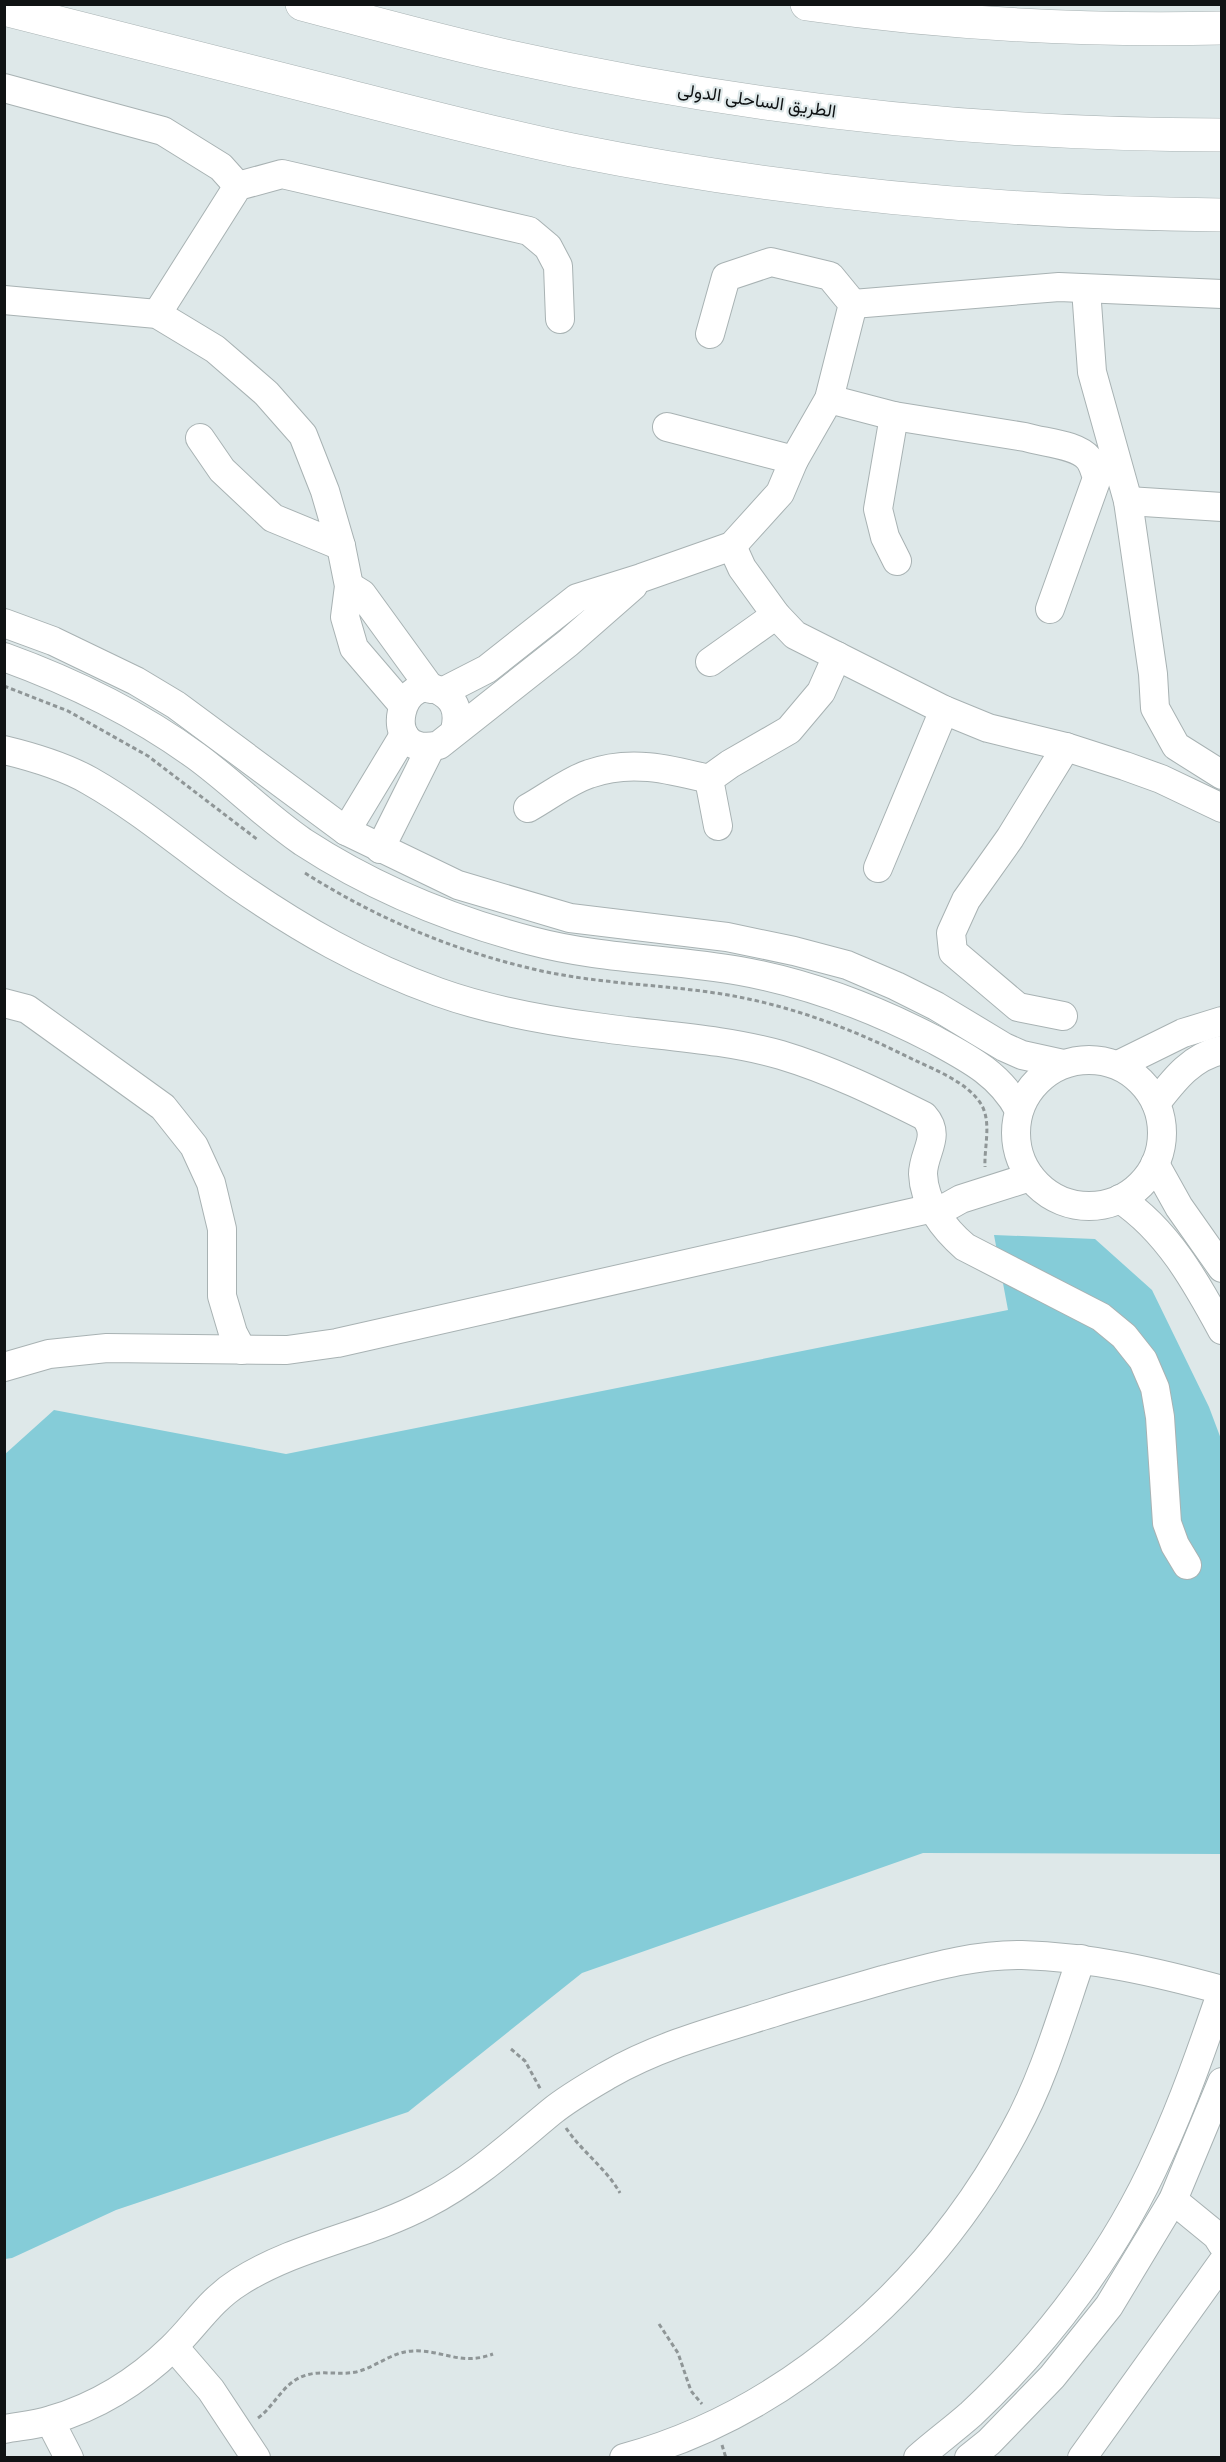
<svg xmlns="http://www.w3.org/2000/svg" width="1226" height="2462" font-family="'Space Grotesk',Vazirmatn,sans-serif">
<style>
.green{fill:#85ccd8}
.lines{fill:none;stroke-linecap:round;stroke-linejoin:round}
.minor-casing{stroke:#a8b2b3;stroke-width:30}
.major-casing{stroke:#a8b2b3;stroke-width:34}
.highway-casing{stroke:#a8b2b3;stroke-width:34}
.path{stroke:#8f9697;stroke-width:3;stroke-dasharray:4.5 3;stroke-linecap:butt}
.minor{stroke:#fff;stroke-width:28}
.major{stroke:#fff;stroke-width:33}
.highway{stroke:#fff;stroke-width:33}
.labels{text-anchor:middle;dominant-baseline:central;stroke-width:4.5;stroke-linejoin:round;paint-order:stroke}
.street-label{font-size:18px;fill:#101314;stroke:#dee8e9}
</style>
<rect width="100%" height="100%" fill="#dee8e9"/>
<!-- green -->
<path class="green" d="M994,1235L1095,1239L1152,1290L1209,1407L1221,1439V1854L923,1853L582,1973L408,2112L116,2210L12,2258L5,2259L4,1455L54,1410L286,1454L1008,1310Z"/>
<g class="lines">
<defs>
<g id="minor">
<path d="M4,88L163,131L221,167L238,186"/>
<path d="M1086,289L1092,372L1128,501L1153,674L1155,708L1176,746L1222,775"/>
<path d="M4,300L157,314L215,349L266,393L303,435L325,491L341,546L349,586L345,617L354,648L402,704"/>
<path d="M853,304L1059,287L1222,294"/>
<path d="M157,314L238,186L282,174L529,231L548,247L558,266L560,319"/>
<path d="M829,399L894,416L1025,437C1044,443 1077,444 1089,459C1093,464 1095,472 1097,478L1050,609"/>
<path d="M894,416L878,509L885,537L897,561"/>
<path d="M667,427L794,460"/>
<path d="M200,438L222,470L273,518L341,546"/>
<path d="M1128,501L1222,507"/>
<path d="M732,546L742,568L776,615L795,635L944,710L988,728L1066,747L1125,766L1161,779L1222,808"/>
<path d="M349,586L362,594L431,689"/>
<path d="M4,623L53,641L136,681L176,705L346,831L458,885L570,918L727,937L794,951L847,965L896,986L936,1006L1004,1047L1022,1055L1063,1064"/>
<path d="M4,657C73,682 137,713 196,756C233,783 265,816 303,842C372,887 452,920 532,941C600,959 671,959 740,971C807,983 873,1008 933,1039C968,1058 1000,1074 1019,1110"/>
<path d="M710,662L776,615"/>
<path d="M442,692L487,669L577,598L641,578L732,546L780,493L794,460L829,399L853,304L830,276L771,262L726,277L710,334"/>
<path d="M455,730C458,718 458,705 447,696C401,658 375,761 439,745L568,643L633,586"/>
<path d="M4,750C33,757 64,766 90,781C141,810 186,849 234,883C300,929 363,965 438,992C488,1010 543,1020 596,1027C657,1036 721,1038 781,1055C831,1070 878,1093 924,1116C942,1136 923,1152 923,1174C924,1203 944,1229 965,1247L1101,1317L1124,1336L1143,1360L1155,1388L1160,1417L1167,1523L1175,1545L1187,1565"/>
<path d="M528,808C548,797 568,781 589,774C630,759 669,769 709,779"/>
<path d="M718,826L709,779L730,764L789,730L821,692L837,656"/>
<path d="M346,831L404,735"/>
<path d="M380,849L431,747"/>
<path d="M878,868L944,710"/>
<path d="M4,1003L27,1009L163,1107L194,1146L211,1183L222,1229V1296L233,1333L242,1350"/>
<path d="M1063,1016L1018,1007L953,952L951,933L966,900L1010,838L1066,747"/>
<circle cx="1089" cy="1133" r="73"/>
<path d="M1118,1065L1183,1033L1222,1021"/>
<path d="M1156,1103C1174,1080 1191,1057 1222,1050"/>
<path d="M1155,1164L1179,1207L1222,1268"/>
<path d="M1120,1199C1167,1230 1196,1282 1222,1330"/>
<path d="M936,1213L961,1199L1030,1177"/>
<path d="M4,1367L49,1354L107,1348L287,1350L337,1343L933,1208"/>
<path d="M1173,2200L1217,2236L1222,2244"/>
<path d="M174,2347L211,2390L256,2458"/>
<path d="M50,2421L69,2458"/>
<path d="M4,2429C20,2426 36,2425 51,2420C96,2407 138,2381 172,2348C195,2326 210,2300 239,2282C297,2245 366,2236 426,2204C473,2180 511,2145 551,2112C568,2098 589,2086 608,2075C658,2046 717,2030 772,2013C809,2001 846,1991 883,1980C928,1968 975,1954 1022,1955C1091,1957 1156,1972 1222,1990"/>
<path d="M624,2458C792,2412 932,2283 1014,2132C1044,2078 1061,2017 1081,1959"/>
<path d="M918,2458C935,2443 954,2429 971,2414C1049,2341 1116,2252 1160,2153C1184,2101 1203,2046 1222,1991"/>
<path d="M969,2458L989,2442L1052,2377L1109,2306L1173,2200L1222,2082"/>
<path d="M1082,2458L1222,2263"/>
</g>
<path id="major" d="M4,9C111,36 218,63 324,90C407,111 489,133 572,150C786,193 1004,213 1222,215"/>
<g id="highway">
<path d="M302,4C370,22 438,41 506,56C740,108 982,135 1222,135"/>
<path d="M807,4C944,24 1084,31 1222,28"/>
</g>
</defs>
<!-- minor casing -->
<use href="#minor" class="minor-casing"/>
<!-- major casing -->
<use href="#major" class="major-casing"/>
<!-- highway casing -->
<use href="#highway" class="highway-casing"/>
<!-- path -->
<g class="path">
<path d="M4,686L68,711L148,756L258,840"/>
<path d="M305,873C376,918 452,950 533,969C596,984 659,984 722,994C790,1005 853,1029 914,1060C936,1070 968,1083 981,1104C992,1122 984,1147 985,1167"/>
<path d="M511,2049L525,2061L541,2090"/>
<path d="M566,2128C582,2152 606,2168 620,2193"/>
<path d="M659,2324L678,2353L691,2391L702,2404"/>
<path d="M258,2418C273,2407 281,2388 297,2379C316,2368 336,2376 356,2372C380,2366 393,2349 421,2351C448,2353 464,2365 493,2354"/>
<path d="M722,2445L726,2458"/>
</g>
<!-- minor -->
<use href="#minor" class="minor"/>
<!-- major -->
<use href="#major" class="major"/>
<!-- highway -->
<use href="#highway" class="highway"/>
</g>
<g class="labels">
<!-- street labels -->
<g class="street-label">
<text transform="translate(757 100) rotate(8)">الطريق الساحلى الدولى</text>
</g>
</g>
<!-- border -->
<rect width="1226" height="2462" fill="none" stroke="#101314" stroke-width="12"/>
</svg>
